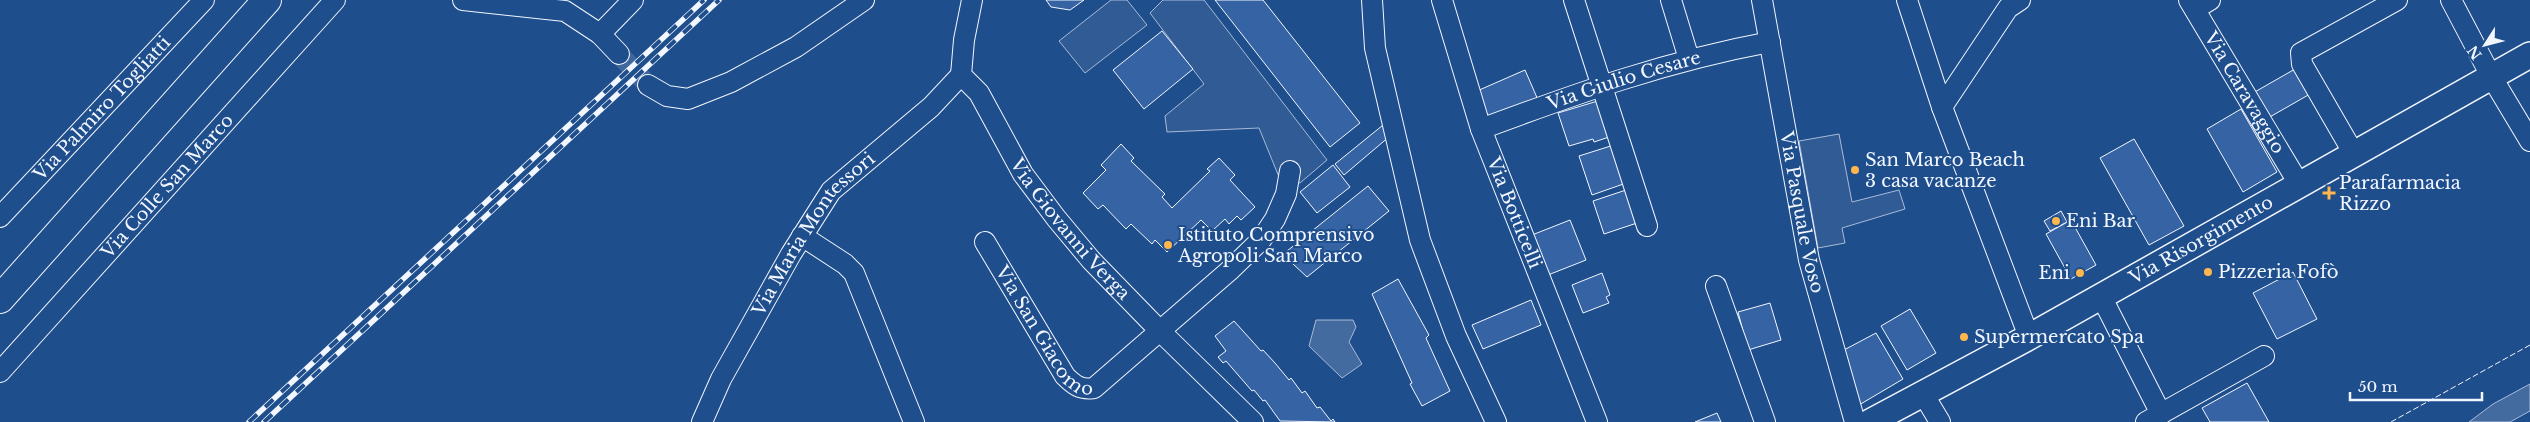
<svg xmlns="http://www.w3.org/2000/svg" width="2530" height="422" font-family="'Libre Baskerville',serif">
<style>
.built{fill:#305b95;stroke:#a8bbd7}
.water{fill:#446ba0;stroke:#a8bbd7}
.building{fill:#3563a3;stroke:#f2f6ff}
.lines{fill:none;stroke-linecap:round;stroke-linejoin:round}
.minor-tunnel{stroke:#3f679d;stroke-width:20;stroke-dasharray:20 10;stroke-linecap:butt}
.minor-casing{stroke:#f2f6ff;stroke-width:22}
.major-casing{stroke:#f2f6ff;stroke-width:28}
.highway-casing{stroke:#f2f6ff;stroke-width:30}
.minor{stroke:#1f4e8c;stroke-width:20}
.major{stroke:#1f4e8c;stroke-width:25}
.highway{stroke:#1f4e8c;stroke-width:28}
.rail-casing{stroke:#f2f6ff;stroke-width:5.5}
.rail{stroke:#1f4e8c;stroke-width:4;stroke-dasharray:11;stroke-linecap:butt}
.fence{stroke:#f2f6ff;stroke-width:1;stroke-dasharray:6 2.5;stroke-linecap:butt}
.poi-dot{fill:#ffb74d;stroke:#1f4e8c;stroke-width:2}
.labels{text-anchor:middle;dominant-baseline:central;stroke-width:4;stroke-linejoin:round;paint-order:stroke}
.street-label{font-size:18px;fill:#f2f6ff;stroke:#1f4e8c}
.poi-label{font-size:18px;fill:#f2f6ff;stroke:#1f4e8c;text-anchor:start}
</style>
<rect width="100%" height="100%" fill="#1f4e8c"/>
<!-- built -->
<g class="built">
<path d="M1111,0H1127L1147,25L1085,73L1059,41Z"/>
<path d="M1163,0H1204L1327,160L1300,183L1279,177L1259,128L1167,132L1165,116L1204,84L1150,13Z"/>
<path d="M1839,134L1852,202L1899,190L1905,209L1842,228L1845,243L1818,248L1799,141Z"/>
</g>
<!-- water -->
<g class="water">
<path d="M1316,320H1353L1356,327L1349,342L1362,364L1342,378L1309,346Z"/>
<path d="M2530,384V411L2510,422H2469L2493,404Z"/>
</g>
<!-- building -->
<g class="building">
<path d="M1046,0H1084L1070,10L1051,7Z"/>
<path d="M1215,0H1263L1360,123L1330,147Z"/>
<path d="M1162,31L1193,69L1144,109L1113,70Z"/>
<path d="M2295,69L2310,94L2268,118L2253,93Z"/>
<path d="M1525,70L1538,100L1490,121L1477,91Z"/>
<path d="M1601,100L1612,136L1594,142L1593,139L1569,146L1558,113Z"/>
<path d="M2241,109L2277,172L2243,192L2207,129Z"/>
<path d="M1388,121L1390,136L1344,175L1335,164Z"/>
<path d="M2134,139L2184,226L2149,245L2100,158Z"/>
<path d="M1121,144L1134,158L1131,161L1165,194L1162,197L1172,208L1210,171L1207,169L1219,158L1235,175L1230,180L1255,207L1241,220L1237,216L1229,224L1225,219L1212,231L1201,220L1167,252L1155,240L1152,244L1131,224L1126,229L1103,205L1098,209L1083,193L1106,170L1101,165Z"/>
<path d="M1617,144L1629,182L1592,195L1579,156Z"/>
<path d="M1333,165L1350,187L1317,213L1300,192Z"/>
<path d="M1368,186L1389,211L1307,277L1292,263L1295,260L1287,251Z"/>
<path d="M1629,189L1640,222L1604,234L1593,201Z"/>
<path d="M2061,211L2067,222L2050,231L2044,221Z"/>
<path d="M1570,220L1586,260L1548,275L1532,235Z"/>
<path d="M2071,220L2096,265L2071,279L2046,234Z"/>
<path d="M2293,272L2317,319L2277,339L2253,293Z"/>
<path d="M1602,273L1610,295L1606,297L1609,303L1583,313L1572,285Z"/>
<path d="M1398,279L1429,335L1426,338L1450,391L1422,406L1410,384L1412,383L1372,294Z"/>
<path d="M1531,300L1541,325L1483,349L1472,325Z"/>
<path d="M1770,303L1781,340L1748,350L1738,312Z"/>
<path d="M1910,309L1936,353L1907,370L1881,326Z"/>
<path d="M1234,321L1261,351L1263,350L1275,363L1289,380L1291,378L1302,393L1305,391L1317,408L1320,407L1331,421L1333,419L1335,422L1280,421L1265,400L1263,401L1254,390L1252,391L1226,361L1223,363L1218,357L1226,351L1215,336Z"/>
<path d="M1876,333L1903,379L1859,405L1844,350Z"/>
<path d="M2247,383L2269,422H2210L2202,408Z"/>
<path d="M1717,413L1721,422H1695Z"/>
</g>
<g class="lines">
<!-- minor-tunnel -->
<path class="minor-tunnel" d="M619,54L648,85"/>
<defs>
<g id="minor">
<path d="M463,0L565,11L600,34L619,54"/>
<path id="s1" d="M972,0L964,40L961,75L979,93L1023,174L1056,218L1091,260L1160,331L1253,422"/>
<path d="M1372,0L1375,48L1420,240L1456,336L1496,422"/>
<path id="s2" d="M1442,0L1481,129L1597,422"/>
<path d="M1574,0L1647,226"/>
<path d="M1671,0L1689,59"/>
<path id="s3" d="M1762,0L1809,260L1855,422"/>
<path d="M1907,0L1942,107L2029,337"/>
<path id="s4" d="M2189,0L2299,184"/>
<path d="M2451,0L2491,76L2530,141"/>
<path d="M2195,9L2210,0"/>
<path d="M600,34L633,0"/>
<path d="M648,85L667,96L688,99L731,82L796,47L864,0"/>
<path d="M1942,107L2008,8L2020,0"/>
<path id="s5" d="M1481,129C1578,93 1667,61 1770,42"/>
<path d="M2354,154L2302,64L2301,53L2397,0"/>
<path id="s6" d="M0,217L204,0"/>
<path d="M802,236L845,264L854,273L914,422"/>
<path id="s7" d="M985,242L1065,376C1074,385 1080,390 1094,388L1229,271L1261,240L1275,219L1286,194L1290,171"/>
<path d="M1716,286L1765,422"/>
<path d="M2101,296L2161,414"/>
<path id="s8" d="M0,372L335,0"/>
<path d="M1922,392L1940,422"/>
<path id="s9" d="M702,422L721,379L791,254L831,191L931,107L961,75"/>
<path d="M2146,422L2264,356"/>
</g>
<g id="major">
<path id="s10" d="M1870,422L2029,337L2530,55"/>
</g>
<path id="highway" d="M0,299L267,0"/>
</defs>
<!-- minor casing -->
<use href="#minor" class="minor-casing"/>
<!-- major casing -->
<use href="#major" class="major-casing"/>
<!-- highway casing -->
<use href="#highway" class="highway-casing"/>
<!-- minor -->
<use href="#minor" class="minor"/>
<!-- major -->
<use href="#major" class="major"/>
<!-- highway -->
<use href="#highway" class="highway"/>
<defs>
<g id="rail">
<path d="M249,422L704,0"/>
<path d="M264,422L719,0"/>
</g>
</defs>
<!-- rail casing -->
<use href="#rail" class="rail-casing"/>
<!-- rail -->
<use href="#rail" class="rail"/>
<!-- fence -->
<path class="fence" d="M2391,422L2530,345"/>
</g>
<!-- markers -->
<g class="poi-dot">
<circle cx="1855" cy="170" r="5"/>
<path d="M2326.5 185.5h5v5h5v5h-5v5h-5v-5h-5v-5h5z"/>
<circle cx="2056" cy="221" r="5"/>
<circle cx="1168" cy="245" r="5"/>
<circle cx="2208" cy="272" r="5"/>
<circle cx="2080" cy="273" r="5"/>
<circle cx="1964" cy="337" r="5"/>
</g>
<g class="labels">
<!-- street labels -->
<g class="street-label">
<text stroke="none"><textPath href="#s5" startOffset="151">Via Giulio Cesare</textPath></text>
<text stroke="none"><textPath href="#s4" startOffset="108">Via Caravaggio</textPath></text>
<text stroke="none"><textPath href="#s6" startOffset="149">Via Palmiro Togliatti</textPath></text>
<text stroke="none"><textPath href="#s8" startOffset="250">Via Colle San Marco</textPath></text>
<text stroke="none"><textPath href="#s3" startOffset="216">Via Pasquale Voso</textPath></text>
<text stroke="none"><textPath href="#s2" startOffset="225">Via Botticelli</textPath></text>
<text stroke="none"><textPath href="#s1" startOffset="266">Via Giovanni Verga</textPath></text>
<text stroke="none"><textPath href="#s9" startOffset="220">Via Maria Montessori</textPath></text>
<text stroke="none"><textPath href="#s10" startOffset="378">Via Risorgimento</textPath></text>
<text stroke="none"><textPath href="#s7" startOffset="109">Via San Giacomo</textPath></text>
</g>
<!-- poi labels -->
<g class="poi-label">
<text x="1865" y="160">San Marco Beach<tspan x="1865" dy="21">3 casa vacanze</tspan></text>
<text x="2339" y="183">Parafarmacia<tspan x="2339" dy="21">Rizzo</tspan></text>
<text x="2066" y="221">Eni Bar</text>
<text x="1178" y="235">Istituto Comprensivo<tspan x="1178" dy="21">Agropoli San Marco</tspan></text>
<text x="2218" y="272">Pizzeria Fofò</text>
<text x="2070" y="273" text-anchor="end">Eni</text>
<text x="1974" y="337">Supermercato Spa</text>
</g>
</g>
<!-- north arrow -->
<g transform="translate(2485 45) rotate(234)" stroke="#1f4e8c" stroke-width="4" paint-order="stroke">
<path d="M0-4L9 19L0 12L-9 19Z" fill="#f2f6ff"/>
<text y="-8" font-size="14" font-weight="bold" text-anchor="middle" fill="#f2f6ff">N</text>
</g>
<!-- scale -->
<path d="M2350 392v8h132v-8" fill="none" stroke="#f2f6ff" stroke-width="2.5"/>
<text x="2358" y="392" font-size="15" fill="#f2f6ff" stroke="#1f4e8c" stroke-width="4" paint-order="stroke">50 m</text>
</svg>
